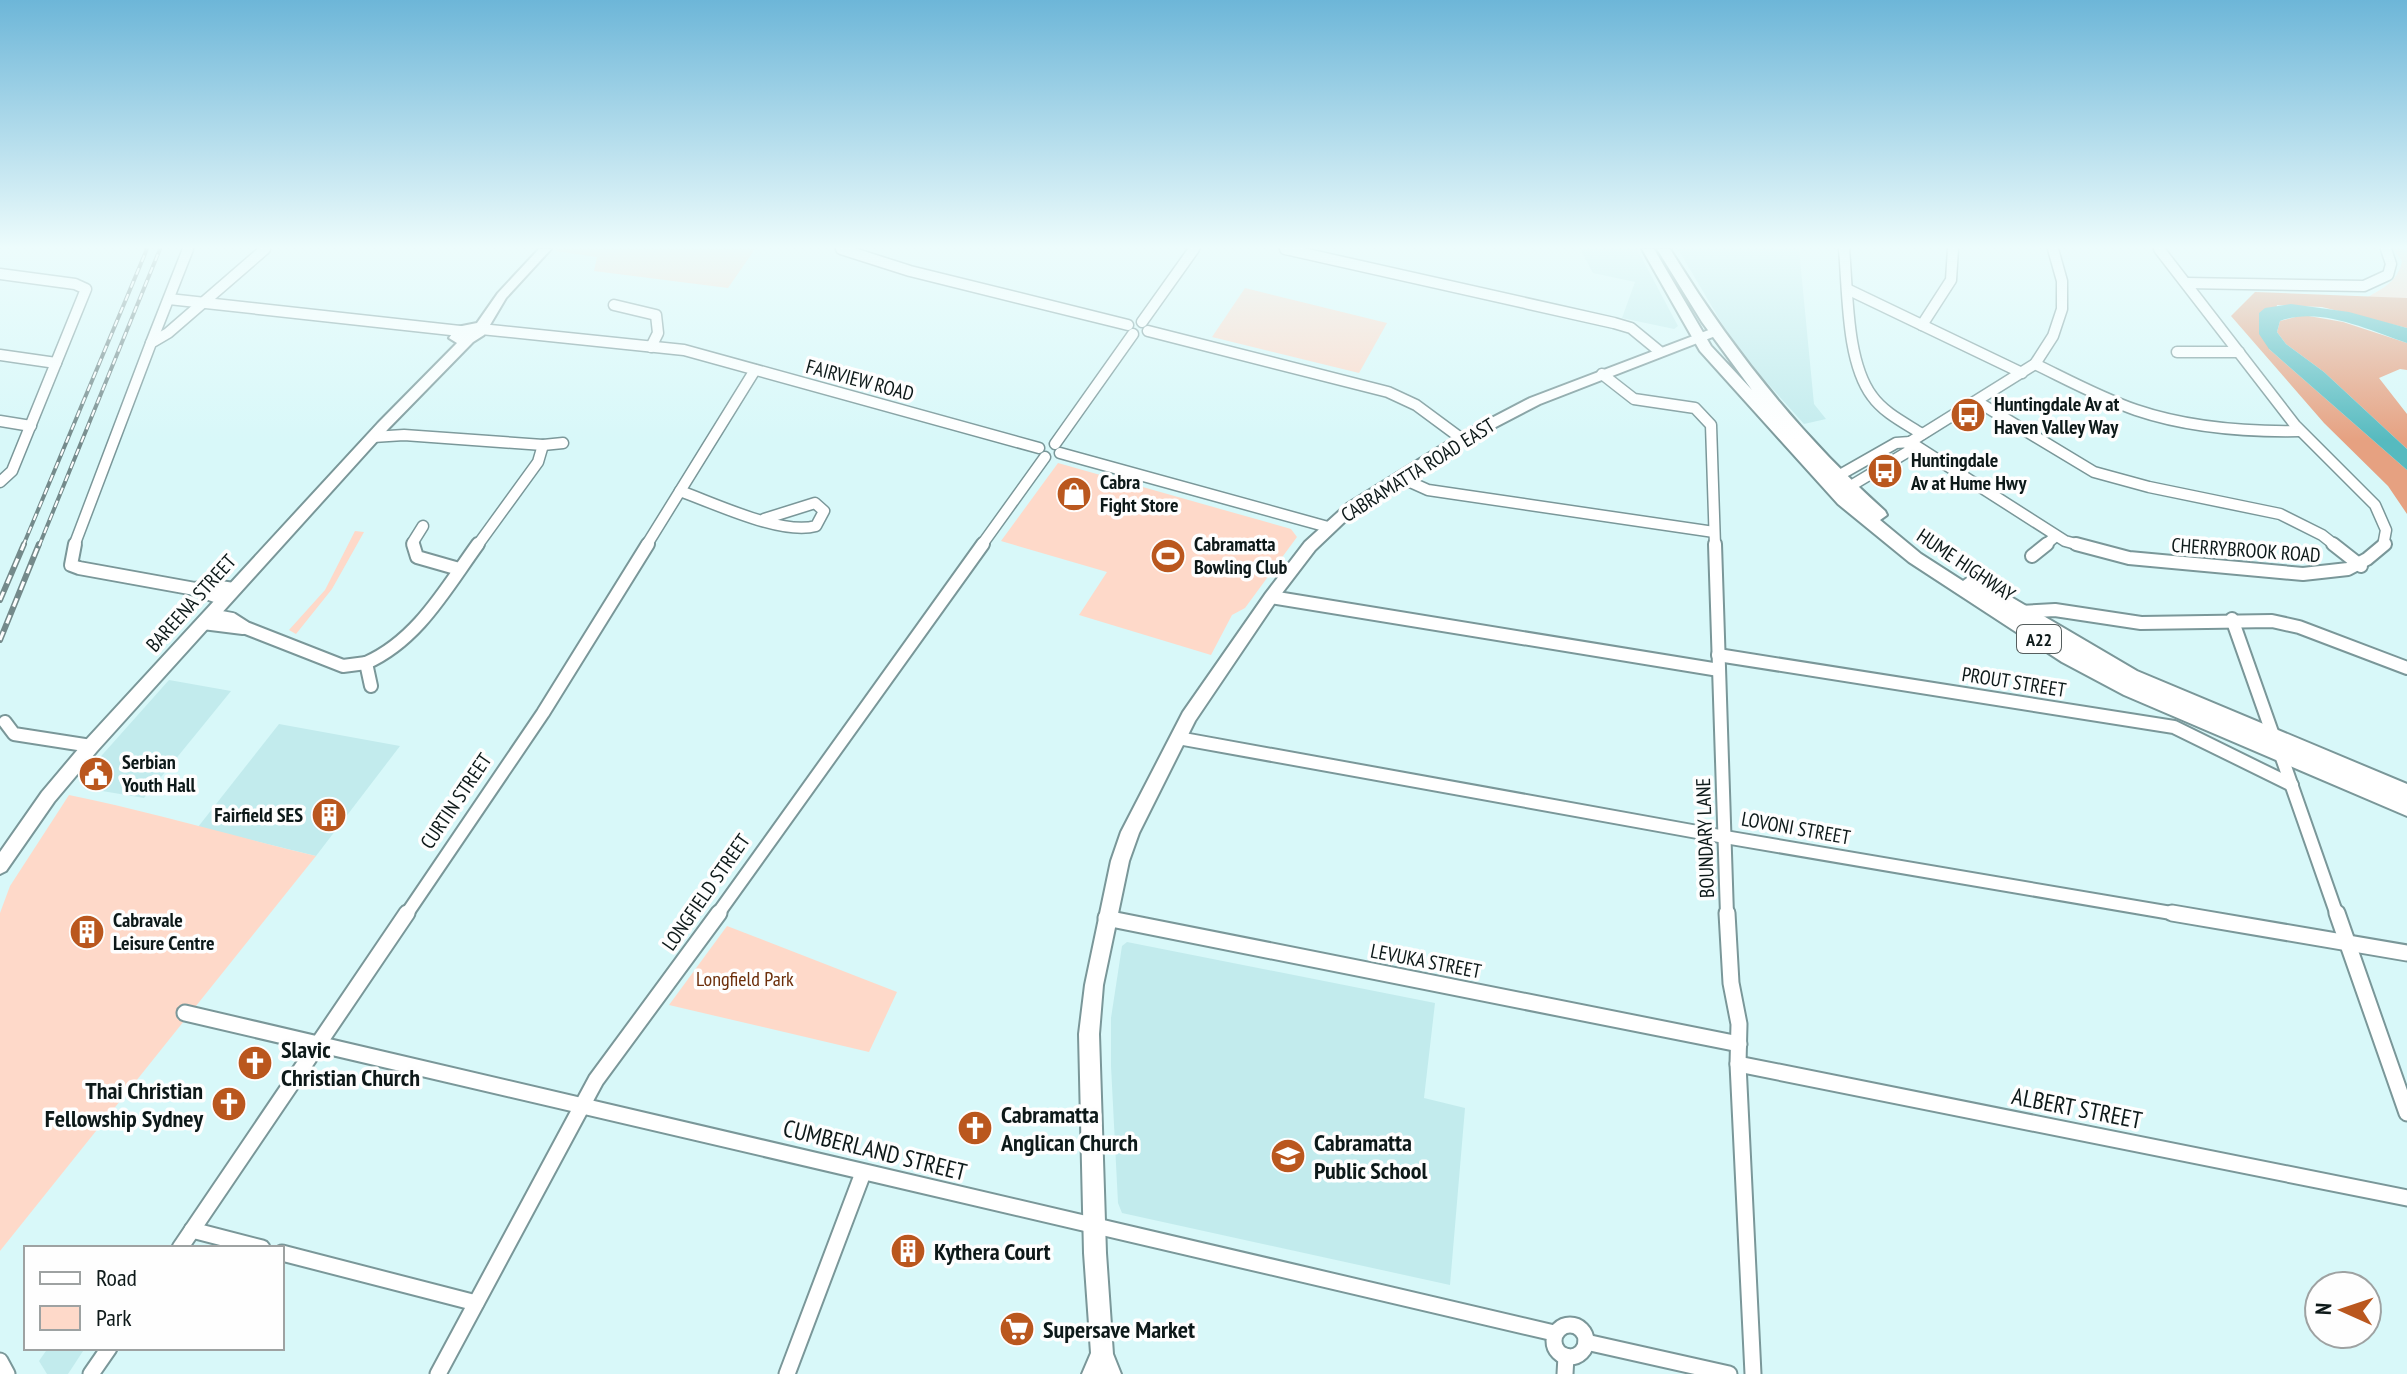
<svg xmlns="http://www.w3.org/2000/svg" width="2407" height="1374" font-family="'PT Sans Narrow',sans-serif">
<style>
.built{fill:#c2ebed}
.green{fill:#fed9c9}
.forest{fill:#e6a181}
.water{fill:#56babf}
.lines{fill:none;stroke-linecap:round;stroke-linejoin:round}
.minor-far2-casing{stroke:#7a9799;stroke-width:13}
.minor-far1-casing{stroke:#7a9799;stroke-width:16}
.minor-casing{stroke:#7a9799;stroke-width:19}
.major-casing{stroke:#7a9799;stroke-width:4}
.highway-casing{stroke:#7a9799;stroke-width:4}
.minor-far2{stroke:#fff;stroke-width:10}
.minor-far1{stroke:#fff;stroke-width:12}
.minor{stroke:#fff;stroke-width:15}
.major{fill:#fff;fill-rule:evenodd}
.highway{fill:#fff;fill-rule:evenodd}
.rail-far1-casing{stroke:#748a8b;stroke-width:4}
.rail-casing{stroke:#748a8b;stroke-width:6}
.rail-far1{stroke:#fefefe;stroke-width:2;stroke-dasharray:7;stroke-linecap:butt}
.rail{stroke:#fefefe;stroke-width:3;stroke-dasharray:9;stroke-linecap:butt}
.labels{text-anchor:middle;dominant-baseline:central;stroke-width:7;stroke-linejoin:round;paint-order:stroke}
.shield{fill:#fefefe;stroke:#555e5e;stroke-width:2}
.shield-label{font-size:18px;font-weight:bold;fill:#0d1919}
.street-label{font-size:20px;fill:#0d1919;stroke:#fefefe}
.poi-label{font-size:20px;font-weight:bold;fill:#0d1919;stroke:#fefefe;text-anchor:start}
.park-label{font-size:20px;fill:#6c2e0a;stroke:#fefefe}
.near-poi-label{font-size:24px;font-weight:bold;fill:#0d1919;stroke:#fefefe;text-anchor:start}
.near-street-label{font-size:24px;fill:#0d1919;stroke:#fefefe}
</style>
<rect width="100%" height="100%" fill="#d8f8f9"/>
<!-- built -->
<g class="built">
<path d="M1580,249H1637L1678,326L1674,329L1622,318L1635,282L1593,273Z"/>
<path d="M1678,249H1799L1814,404L1826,419L1804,424L1737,349Z"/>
<path d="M169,680L231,691L144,798L84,788L87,772Z"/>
<path d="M279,724L400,746L316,856L198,827Z"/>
<path d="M1127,942L1435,1003L1424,1098L1465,1108L1450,1285L1122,1213L1118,1203L1111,1066V1018L1122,946Z"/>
<path d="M48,1348H85L68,1374H47L39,1361Z"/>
</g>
<!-- green -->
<g class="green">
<path d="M557,249H755L728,288L594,271L597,257L555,251Z"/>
<path d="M2393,249H2407V326L2366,298C2384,288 2398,281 2402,261Z"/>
<path d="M1245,288L1387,323L1359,373L1212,337Z"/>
<path d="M1058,463L1291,529L1297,537L1245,608L1232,615L1211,655L1079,615L1107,572L1001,541Z"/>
<path d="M355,531L364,532L332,589L296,634L289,630L325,590Z"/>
<path d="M69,795C152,812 233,836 316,856L0,1251V913L10,886Z"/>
<path d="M727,926L897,992L869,1052L669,1005Z"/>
</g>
<!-- forest -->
<g class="forest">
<path d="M2255,292L2407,298V328L2322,307L2277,305L2269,349L2407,470V514L2388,486L2324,423L2231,316Z"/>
<path d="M2303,315L2343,322L2407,343V370L2400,369L2379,378L2407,414V449L2324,372L2286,344L2277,332L2280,321Z"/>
</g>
<!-- water -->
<path class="water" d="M2291,304L2349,312L2407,328V343C2368,330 2320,306 2280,321L2277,332L2286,344L2324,372L2407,449V470L2269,349L2259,334V313L2265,308Z"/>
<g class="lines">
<defs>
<g id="minor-far2">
<path d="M841,249L910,271L1128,325"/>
<path d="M1285,249L1614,323L1631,328L1659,351"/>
<path d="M1844,249C1848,292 1846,361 1872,396C1884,413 1905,423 1922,434"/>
<path d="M2159,249L2295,425L2375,505L2386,530L2383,546"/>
<path d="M0,274L75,284L86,289L12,471L0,482"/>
<path d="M2186,283L2364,286L2388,275L2391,264L2386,249"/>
<path d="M1849,290L2022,373"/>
<path d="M169,299L460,331"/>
<path d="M614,305L656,315L658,333L651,347"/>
<path d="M1142,322L1194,249"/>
<path d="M1922,325L1951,280L1953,249"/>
<path d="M481,329L684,350L1039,448"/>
<path d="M1148,331L1388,392L1416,405L1462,439"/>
<path d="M151,343L188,249"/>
<path d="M2177,352H2239"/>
<path d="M0,355L56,363"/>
<path d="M2035,364C2068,380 2101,398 2136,410C2189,428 2245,432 2300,431"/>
<path d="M1602,374L1634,399L1695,408L1711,425L1715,546"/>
<path d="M1978,402L2094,472L2149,487L2280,514L2322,535L2336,546"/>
<path d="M0,421L31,426"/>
<path d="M373,437L404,435L543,445L563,443"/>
<path d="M1910,442L2065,541L2083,546"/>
<path d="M1055,444L1133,334"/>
<path d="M1060,453L1328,527"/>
<path d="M1838,476L1896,443L1910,442L2035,364L2053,336L2062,309V281L2053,249"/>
<path d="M1399,477L1428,490L1714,532"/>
<path d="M1849,487L1909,451L1910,442"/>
<path d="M680,491C714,503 782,536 816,526L824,511L815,503L764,519"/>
<path d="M74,546L151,343L168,333L265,249"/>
<path d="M414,546L413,542L423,526"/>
<path d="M477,546L538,462L543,445"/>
<path d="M646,546L755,370"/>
<path d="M981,546L1045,457"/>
<path d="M2044,546L2056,536"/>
</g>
<g id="minor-far1">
<path d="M75,544L71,565L79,568L195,589L214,586L233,589"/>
<path d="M413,544L417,557L459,569"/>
<path d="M1715,544L1727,915"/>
<path d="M2076,544L2129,558L2303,574L2348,569L2367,559L2385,544"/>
<path d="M2333,544L2361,566"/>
<path d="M2032,556L2047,544"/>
<path d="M195,589L224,599"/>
<path d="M1271,597L1719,670"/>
<path d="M2020,612L2055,610L2141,623L2272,621L2299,627L2407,668"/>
<path d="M210,615L232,619L246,628L343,666L366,663L371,686"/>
<path d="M2232,619L2274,738"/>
<path d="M203,623L243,628"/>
<path d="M1718,655L2174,727L2292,785"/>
<path d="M366,663C418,640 446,588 478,544"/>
<path d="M5,722L14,734L91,746"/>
<path d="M1178,738L1725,837L2183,915"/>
<path d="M2281,755L2337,915"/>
<path d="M406,915L543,713L648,544"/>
<path d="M717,915L983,544"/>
</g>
<g id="minor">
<path d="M1727,913L1731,983L1739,1024L1738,1064L1753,1374"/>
<path d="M2172,913L2407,953"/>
<path d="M2337,913L2407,1113"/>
<path d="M1106,918L1739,1044"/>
<path d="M185,1013L1554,1333"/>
<path d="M1738,1064L2407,1198"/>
<path d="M192,1230L262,1248"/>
<path d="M180,1248L407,913"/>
<path d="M282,1253L476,1303"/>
<circle cx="1570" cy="1341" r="16"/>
<path d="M1586,1342L1729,1374"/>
<path d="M0,1361L7,1374"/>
<path d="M91,1374L109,1348"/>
<path d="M438,1374L596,1080L719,913"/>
<path d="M787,1374L863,1173"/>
<path d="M1565,1374L1566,1356"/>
</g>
<g id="major">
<path d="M539,249H551L506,298L484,335L473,342L388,429L97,751L54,802L6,871L0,874V852L42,792L85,741L378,423L457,343L449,338L457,327L477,323L498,293Z"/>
<path d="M1714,328L1720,332L1718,335L1540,404L1467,442L1357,510L1315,550L1276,601L1195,721L1139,833L1129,861L1103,985L1099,1034L1106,1253L1113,1354L1121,1374H1082L1091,1353L1084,1253L1079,1034L1085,985L1111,861L1121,832L1183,712L1266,593L1305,542L1347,504L1457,436L1530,398Z"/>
</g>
<path id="highway" d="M1642,249H1654L1711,346L1752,390L1702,322L1657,249H1670C1730,347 1799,434 1885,511L1887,515L1880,520L1921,554L1963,581L1971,575L1977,577L2137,671L2407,784V816L2124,695L2062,662L1909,562L1838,504L1700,351Z"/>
</defs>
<!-- minor-far2 casing -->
<use href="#minor-far2" class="minor-far2-casing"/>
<!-- minor-far1 casing -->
<use href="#minor-far1" class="minor-far1-casing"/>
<!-- minor casing -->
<use href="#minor" class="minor-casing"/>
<!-- major casing -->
<use href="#major" class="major-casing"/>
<!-- highway casing -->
<use href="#highway" class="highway-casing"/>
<!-- minor-far2 -->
<use href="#minor-far2" class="minor-far2"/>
<!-- minor-far1 -->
<use href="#minor-far1" class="minor-far1"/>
<!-- minor -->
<use href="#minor" class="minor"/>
<!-- major -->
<use href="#major" class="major"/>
<!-- highway -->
<use href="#highway" class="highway"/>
<defs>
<g id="rail-far1">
<path d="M23,546L147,249"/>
<path d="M39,546L160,249"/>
</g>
<g id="rail">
<path d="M0,600L24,544"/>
<path d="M0,640L39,544"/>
</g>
</defs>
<!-- rail-far1 casing -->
<use href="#rail-far1" class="rail-far1-casing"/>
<!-- rail casing -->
<use href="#rail" class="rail-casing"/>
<!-- rail-far1 -->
<use href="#rail-far1" class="rail-far1"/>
<!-- rail -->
<use href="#rail" class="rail"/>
</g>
<!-- sky -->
<linearGradient id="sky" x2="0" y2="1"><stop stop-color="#6db6d8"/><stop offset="0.56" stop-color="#edfcfc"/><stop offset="1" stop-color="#edfcfc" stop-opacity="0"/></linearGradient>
<rect width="2407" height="441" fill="url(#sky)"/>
<!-- icons -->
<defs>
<symbol id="bus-disc" viewBox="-11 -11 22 22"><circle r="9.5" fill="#ba571e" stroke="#fefefe"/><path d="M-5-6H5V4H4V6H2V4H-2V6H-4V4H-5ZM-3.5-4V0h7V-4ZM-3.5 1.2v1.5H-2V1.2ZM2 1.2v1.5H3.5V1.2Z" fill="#fff"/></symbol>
<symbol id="shop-disc" viewBox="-11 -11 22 22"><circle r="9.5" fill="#ba571e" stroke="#fefefe"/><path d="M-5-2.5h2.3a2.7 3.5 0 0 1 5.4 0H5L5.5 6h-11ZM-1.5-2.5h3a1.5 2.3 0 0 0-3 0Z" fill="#fff"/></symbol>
<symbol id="stadium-disc" viewBox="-11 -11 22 22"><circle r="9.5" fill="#ba571e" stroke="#fefefe"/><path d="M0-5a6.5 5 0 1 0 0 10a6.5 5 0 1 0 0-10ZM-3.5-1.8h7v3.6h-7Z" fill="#fff"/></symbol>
<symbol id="civic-disc" viewBox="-11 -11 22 22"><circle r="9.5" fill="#ba571e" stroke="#fefefe"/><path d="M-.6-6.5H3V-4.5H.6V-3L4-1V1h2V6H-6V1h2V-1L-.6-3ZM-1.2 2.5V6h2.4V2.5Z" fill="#fff"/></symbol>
<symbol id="building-disc" viewBox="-11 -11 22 22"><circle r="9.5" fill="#ba571e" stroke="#fefefe"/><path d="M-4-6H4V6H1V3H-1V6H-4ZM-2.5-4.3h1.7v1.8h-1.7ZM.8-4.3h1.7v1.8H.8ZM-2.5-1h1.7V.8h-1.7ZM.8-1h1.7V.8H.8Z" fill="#fff"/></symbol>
<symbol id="church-disc" viewBox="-11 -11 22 22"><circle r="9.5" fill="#ba571e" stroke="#fefefe"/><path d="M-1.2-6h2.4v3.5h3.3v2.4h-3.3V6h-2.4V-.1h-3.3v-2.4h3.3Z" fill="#fff"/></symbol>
<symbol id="school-disc" viewBox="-11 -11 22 22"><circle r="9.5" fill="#ba571e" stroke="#fefefe"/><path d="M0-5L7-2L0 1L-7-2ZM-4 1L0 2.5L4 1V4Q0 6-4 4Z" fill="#fff"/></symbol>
<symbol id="supermarket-disc" viewBox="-11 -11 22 22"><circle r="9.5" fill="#ba571e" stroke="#fefefe"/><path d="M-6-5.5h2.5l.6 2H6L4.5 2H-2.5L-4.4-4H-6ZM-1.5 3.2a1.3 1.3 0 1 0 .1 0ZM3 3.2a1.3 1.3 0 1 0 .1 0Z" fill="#fff"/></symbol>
</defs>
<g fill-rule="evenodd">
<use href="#bus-disc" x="1948" y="395" width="40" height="40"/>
<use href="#bus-disc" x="1865" y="451" width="40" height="40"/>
<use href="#shop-disc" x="1054" y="474" width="40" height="40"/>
<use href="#stadium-disc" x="1148" y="536" width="40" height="40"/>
<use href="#civic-disc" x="76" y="754" width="40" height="40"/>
<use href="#building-disc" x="309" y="795" width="40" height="40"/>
<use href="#building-disc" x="67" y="912" width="40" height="40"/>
<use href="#church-disc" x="235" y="1043" width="40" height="40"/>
<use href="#church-disc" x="209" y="1084" width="40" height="40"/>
<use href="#church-disc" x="955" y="1108" width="40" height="40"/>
<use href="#school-disc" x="1268" y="1136" width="40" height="40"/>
<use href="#building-disc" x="888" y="1231" width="40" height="40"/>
<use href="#supermarket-disc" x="997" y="1309" width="40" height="40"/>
</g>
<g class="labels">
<!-- shield labels -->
<rect class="shield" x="2017" y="625" width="44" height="28" rx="6"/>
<g class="shield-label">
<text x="2039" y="639">A22</text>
</g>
<!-- street labels -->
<g class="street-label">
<text transform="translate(860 380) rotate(15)">FAIRVIEW ROAD</text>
<text transform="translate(1418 470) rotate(-32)">CABRAMATTA ROAD EAST</text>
<text transform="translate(2246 550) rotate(4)">CHERRYBROOK ROAD</text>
<text transform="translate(1966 565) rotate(34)">HUME HIGHWAY</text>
<text transform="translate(191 603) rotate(-48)">BAREENA STREET</text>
<text transform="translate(2014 682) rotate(9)">PROUT STREET</text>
<text transform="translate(456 801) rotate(-56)">CURTIN STREET</text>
<text transform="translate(1796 828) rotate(10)">LOVONI STREET</text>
<text transform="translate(1705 838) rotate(-92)">BOUNDARY LANE</text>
<text transform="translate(706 892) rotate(-55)">LONGFIELD STREET</text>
<text transform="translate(1426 961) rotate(11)">LEVUKA STREET</text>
</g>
<!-- poi labels -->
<g class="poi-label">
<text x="1994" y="404">Huntingdale Av at<tspan x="1994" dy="23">Haven Valley Way</tspan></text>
<text x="1911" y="460">Huntingdale<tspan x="1911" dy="23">Av at Hume Hwy</tspan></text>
<text x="1100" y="482">Cabra<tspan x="1100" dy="23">Fight Store</tspan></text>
<text x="1194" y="544">Cabramatta<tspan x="1194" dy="23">Bowling Club</tspan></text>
<text x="122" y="762">Serbian<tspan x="122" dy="23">Youth Hall</tspan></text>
<text x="303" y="815" text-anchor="end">Fairfield SES</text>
<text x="113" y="920">Cabravale<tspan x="113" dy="23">Leisure Centre</tspan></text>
</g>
<!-- park labels -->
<g class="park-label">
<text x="745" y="979">Longfield Park</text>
</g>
<!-- near-poi labels -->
<g class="near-poi-label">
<text x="281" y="1049">Slavic<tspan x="281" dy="28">Christian Church</tspan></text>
<text x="203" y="1090" text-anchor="end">Thai Christian<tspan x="203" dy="28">Fellowship Sydney</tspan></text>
<text x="1001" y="1114">Cabramatta<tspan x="1001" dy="28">Anglican Church</tspan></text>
<text x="1314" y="1142">Cabramatta<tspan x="1314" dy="28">Public School</tspan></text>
<text x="934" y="1251">Kythera Court</text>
<text x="1043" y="1329">Supersave Market</text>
</g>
<!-- near-street labels -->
<g class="near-street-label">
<text transform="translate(2077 1108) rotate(11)">ALBERT STREET</text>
<text transform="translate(875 1150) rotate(14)">CUMBERLAND STREET</text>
</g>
</g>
<!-- legend -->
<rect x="24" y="1246" width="260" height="104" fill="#fefefe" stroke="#9ea2a2" stroke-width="2"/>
<rect x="40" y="1272" width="40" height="12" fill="#ffffff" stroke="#9ea2a2" stroke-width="2"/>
<text x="96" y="1286" font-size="24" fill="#0d1919">Road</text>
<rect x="40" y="1306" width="40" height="24" fill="#fed9c9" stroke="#9ea2a2" stroke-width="2"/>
<text x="96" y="1326" font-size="24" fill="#0d1919">Park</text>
<!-- north arrow -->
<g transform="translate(2343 1310) rotate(273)"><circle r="38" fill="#fefefe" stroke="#9ea2a2" stroke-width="2"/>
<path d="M0-6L14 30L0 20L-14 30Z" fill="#ba571e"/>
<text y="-12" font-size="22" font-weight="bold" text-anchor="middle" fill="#0d1919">N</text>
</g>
</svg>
